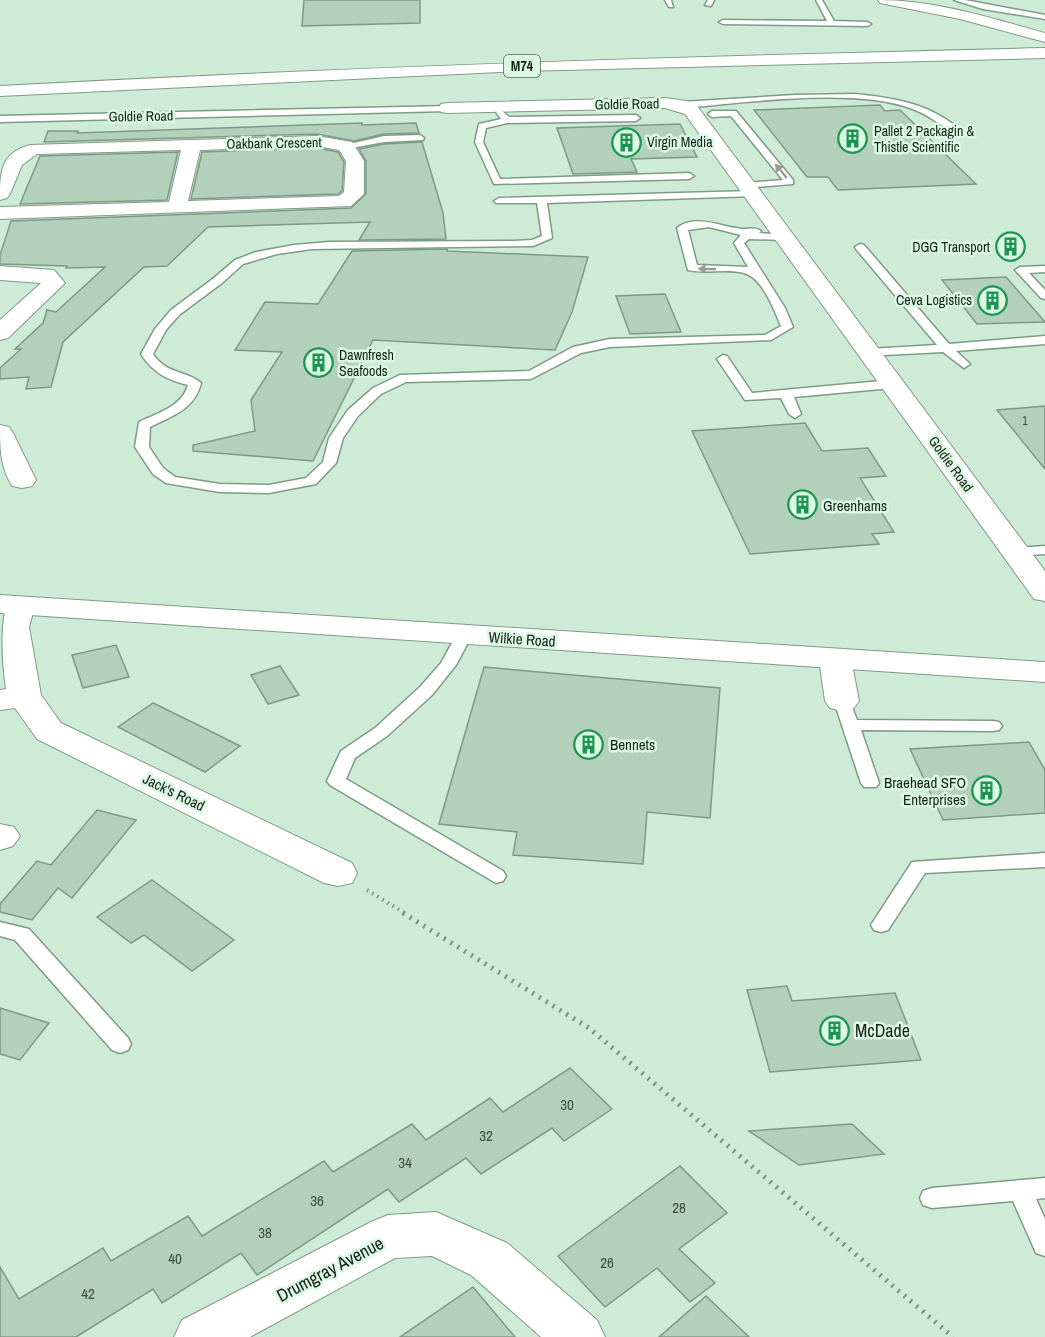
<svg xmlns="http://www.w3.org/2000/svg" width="1045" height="1337" font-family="'Archivo Narrow',sans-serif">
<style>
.building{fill:#b3d1ba;stroke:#7e9a85;stroke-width:1.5}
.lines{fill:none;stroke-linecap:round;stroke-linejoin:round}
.lane-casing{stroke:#7f9b86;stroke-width:3}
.street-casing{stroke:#7f9b86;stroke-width:2}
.secondary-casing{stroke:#7f9b86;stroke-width:2}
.highway-casing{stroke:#7f9b86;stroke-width:2}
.path-far1{stroke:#7b9180;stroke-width:4;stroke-dasharray:1.5 4.5;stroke-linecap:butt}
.path{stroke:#7b9180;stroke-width:5;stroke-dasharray:2 6;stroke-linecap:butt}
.lane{fill:#fff;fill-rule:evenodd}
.street{fill:#fff;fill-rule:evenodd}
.secondary{fill:#fff;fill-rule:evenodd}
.highway{fill:#fff;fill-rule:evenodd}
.oneway{fill:#979c98}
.labels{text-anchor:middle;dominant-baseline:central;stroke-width:5;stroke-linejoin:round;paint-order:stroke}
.number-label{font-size:12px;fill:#3e4e41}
.shield{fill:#dbf9e2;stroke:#526255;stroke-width:1.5}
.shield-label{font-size:14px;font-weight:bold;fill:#172219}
.far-street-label{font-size:14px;fill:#172219;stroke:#dbf9e2}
.far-poi-label{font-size:14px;fill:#172219;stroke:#dbf9e2;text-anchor:start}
.poi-label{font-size:15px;fill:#172219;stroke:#dbf9e2;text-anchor:start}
.street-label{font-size:15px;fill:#172219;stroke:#dbf9e2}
.near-number-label{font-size:15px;fill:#3e4e41}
.near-poi-label{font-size:18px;fill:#172219;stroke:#dbf9e2;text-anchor:start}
.near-street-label{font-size:18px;fill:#172219;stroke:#dbf9e2}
</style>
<rect width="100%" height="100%" fill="#ceecd5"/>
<!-- building -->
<g class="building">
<path d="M304,0H420V23L302,26Z"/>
<path d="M880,105L885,111L900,110L976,184L838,190L828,177H807L754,110Z"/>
<path d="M362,123V125L416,123L419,133L384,134L354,141L317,134L44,142L48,131H78L77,133Z"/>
<path d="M680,124L697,157L631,159L637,172L573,174L557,128Z"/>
<path d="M422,142L443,213L446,239L359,240L370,222L208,227L167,266L144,267L63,342L51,387L26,389L29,377L0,379V368L21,349H15L43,323L47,310L56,312L105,267L66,268L67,266L0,264V255L11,221L351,208L366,194V161L359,149L384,144Z"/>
<path d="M317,148L338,152L344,162L342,191L338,194L191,199L202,152Z"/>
<path d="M178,152L167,200L20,204L40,156Z"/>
<path d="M447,249V251L588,257L572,312L555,350L373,340L313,461L193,451V445L255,431L251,400L282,352L235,350L265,302L318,304L352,251Z"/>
<path d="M1006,277L1045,322L977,324L942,280Z"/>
<path d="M665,294L681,332L630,334L616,296Z"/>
<path d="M1045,406V469L997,410Z"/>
<path d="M805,423L822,451L868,448L886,476L860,478L894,532L872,534L879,544L750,554L692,431Z"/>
<path d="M116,645L129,677L83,688L72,655Z"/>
<path d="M280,666L299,695L268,704L251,675Z"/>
<path d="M484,667L720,688L710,818L647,812L643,864L513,855L517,832L439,824Z"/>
<path d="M153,703L196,724L240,746L205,772L118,727Z"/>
<path d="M1029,742L1045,770V813L943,820L910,749Z"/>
<path d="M97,810L136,820L72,898L58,888L32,920L0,912V904L37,861L51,865Z"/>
<path d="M152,880L234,940L192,971L144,935L131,943L97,917Z"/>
<path d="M787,986L792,1001L895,993L921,1060L770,1072L747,990Z"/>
<path d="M0,1008L49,1023L20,1060L0,1054Z"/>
<path d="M570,1068L612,1109L564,1141L552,1128L481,1174L466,1158L399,1202L388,1189L257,1275L241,1253L162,1303L153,1289L76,1337H0V1267L19,1299L103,1248L111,1261L188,1216L202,1236L324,1161L333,1172L412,1124L426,1140L490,1098L503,1112Z"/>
<path d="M852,1124L884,1154L799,1165L749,1131Z"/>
<path d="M680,1166L727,1213L679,1249L715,1283L690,1302L657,1268L605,1307L558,1256Z"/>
<path d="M473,1287L515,1337H400Z"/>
<path d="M706,1296L749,1337H659Z"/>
</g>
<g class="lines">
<defs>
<g id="lane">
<path d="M665,0H671L673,7H669Z"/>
<path d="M708,0H714L711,6L705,5Z"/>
<path d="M816,0H822L834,21L867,22L871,24L867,26L723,24L719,22L723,20L827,21Z"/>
<path d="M954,0H965L1045,15V19L983,9Z"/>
<path d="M855,94C895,98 934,104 964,134L957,136C942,125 927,114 910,108C851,87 744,103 681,108L677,105L681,102L795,95Z"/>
<path d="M450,106V110L447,111L0,122V116Z"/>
<path d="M500,109L509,117L636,115L640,118L636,121L507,123L486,128L483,142L500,179L689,173L694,176L689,179L494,184L475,142L479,124L501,119L496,112Z"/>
<path d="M736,111L793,180V184L743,188L741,186L746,183L783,180L731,116L712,117L708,114L712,111Z"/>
<path d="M420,135L424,138L423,140L384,142L346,149L341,146L384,136Z"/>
<path d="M752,191L757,194L755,196L547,203L552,238L533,246L312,249L277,254L243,264L222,283L179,315L166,330L153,354C167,375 186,370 201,383C195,409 172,416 150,427L149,447L163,468L175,477L220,484L269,485L306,478L323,462L329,438L348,410L373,388L400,375L529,371L573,347L610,339L765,335L781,326C774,310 763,278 744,273C727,268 706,274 688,270L677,228C697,213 722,228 743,229C750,229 755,227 761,231L759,233L788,235V239L784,240L749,239L744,243L785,308L793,327L771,340L610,347L581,353L531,379L406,382L381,394L358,416L343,438L336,463L316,484L269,493L220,492L166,483L153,474L135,447L139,422C157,413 182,407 188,385C168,380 153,373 141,354L155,329L171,310L214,278L235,260L256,252L294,245L329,242L514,241L532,240L542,236L537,203H496L494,201L499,198ZM709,227L741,235L734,243L748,267L697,265L688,230Z"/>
<path d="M860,244L864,245L949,344L1045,336V344L956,351L970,364L964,368L943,352L865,356L863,353L869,349L937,345L856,249L855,247Z"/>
<path d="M1045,266V272L1029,273L1045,290V299L1041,298L1015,270L1020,267Z"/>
<path d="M723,355L727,356L752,393L892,380L898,384L892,388L794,397L801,414L795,418L789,414L781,398L745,400L717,359Z"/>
<path d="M1045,546V554L1015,556L1008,552L1015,548Z"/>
<path d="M464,630L472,635L456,665L432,695L387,736L355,758L346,779L503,871L506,876L503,881L496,883L330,785L327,781L341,751L375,728L420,687L441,663L458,632Z"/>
<path d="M842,696L848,697L857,720L993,721L999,722L1002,726L999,730L993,731L861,730L879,783L876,787H864L861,783L834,701L836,697Z"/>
<path d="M1045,853V867L925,873L888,930L881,932L874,930L871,925L912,862Z"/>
<path d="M0,922L29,929L128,1038L131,1044L128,1050L120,1053L112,1050L15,940L0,936Z"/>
<path d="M1045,1178V1198L1036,1199L1045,1219V1256L1036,1253L1013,1201L932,1208L923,1205L920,1198L923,1191L932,1188Z"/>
</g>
<g id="street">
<path d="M665,98L687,101L697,106L1045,571V601L1034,599L685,114L665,108L447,113L441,112L439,108L441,104L447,103Z"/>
<path d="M317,136L352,142L364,161V194L351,206L0,219V207L169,202L181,150L37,154L22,165L10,194L7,198L0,200C0,173 0,153 30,145ZM317,146L339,150L346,161L344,192L339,196L188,201L200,150Z"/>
<path d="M0,266L54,270L65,283L8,338L0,340V320L41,283L0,280Z"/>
<path d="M0,425L9,427L13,433L36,480L32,486L22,488L12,486C0,466 0,448 0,425Z"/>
<path d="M19,597L30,599L35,606L29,627L41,695L61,723L352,863L357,873L352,883L338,886L324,883L37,739L15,708L0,710V690L6,689C2,661 0,624 8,599Z"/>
<path d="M835,649L847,652L851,659L859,701L854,708L842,711L830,708L825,701L819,659L823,652Z"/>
<path d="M0,824L14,827L20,836L13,846L0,850Z"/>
<path d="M436,1212L507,1243L597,1320L605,1337H541L471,1275L432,1256L395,1258L250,1337H174L182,1320L371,1222L388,1215Z"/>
</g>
<g id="secondary">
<path d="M878,0C935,0 990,18 1045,33V42L960,19L880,3Z"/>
<path d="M0,595L1045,662V682L0,613Z"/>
</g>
<path id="highway" d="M1045,48V58L522,71L0,96V86C348,67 696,56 1045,48Z"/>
</defs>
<!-- lane casing -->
<use href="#lane" class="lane-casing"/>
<!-- street casing -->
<use href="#street" class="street-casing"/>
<!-- secondary casing -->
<use href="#secondary" class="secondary-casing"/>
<!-- highway casing -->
<use href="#highway" class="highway-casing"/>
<!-- path-far1 -->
<path class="path-far1" d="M367,890L406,914"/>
<!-- path -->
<path class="path" d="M403,913L589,1028L953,1337"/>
<!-- lane -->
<use href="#lane" class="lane"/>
<!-- street -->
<use href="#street" class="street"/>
<!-- secondary -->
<use href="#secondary" class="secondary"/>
<!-- highway -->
<use href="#highway" class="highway"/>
</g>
<!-- one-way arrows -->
<defs><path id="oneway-solid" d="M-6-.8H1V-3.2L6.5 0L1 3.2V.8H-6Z" transform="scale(1.5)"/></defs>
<g class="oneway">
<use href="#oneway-solid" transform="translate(781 171) rotate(-130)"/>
<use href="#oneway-solid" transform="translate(707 269) rotate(-179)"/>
</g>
<!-- icons -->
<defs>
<symbol id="building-ring" viewBox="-11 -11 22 22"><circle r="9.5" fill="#dbf9e2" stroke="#1d9551" stroke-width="1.5"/><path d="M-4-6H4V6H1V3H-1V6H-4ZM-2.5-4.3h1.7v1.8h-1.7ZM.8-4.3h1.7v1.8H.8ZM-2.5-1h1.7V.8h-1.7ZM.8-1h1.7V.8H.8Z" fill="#1d9551"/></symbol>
</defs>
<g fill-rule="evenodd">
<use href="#building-ring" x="836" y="122" width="33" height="33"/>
<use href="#building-ring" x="610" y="126" width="33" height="33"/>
<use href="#building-ring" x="994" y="230" width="33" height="33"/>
<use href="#building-ring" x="976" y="284" width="33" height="33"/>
<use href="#building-ring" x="302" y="346" width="33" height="33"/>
<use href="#building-ring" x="786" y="488" width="33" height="33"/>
<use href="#building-ring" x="572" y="728" width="33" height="33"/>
<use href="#building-ring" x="970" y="774" width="33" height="33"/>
<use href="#building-ring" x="818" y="1014" width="33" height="33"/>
</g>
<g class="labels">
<!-- number labels -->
<g class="number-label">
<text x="1025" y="421">1</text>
</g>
<!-- shield labels -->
<rect class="shield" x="504" y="55" width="36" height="22" rx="4.5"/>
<g class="shield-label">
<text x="522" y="66">M74</text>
</g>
<!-- far-street labels -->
<g class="far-street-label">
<text transform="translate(627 104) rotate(-1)">Goldie Road</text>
<text transform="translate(141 116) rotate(-1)">Goldie Road</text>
<text transform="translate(274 143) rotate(-1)">Oakbank Crescent</text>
<text transform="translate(951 464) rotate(54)">Goldie Road</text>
</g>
<!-- far-poi labels -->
<g class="far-poi-label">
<text x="874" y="131">Pallet 2 Packagin &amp;<tspan x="874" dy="16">Thistle Scientific</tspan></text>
<text x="647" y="142">Virgin Media</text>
<text x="990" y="247" text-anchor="end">DGG Transport</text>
<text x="972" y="300" text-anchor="end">Ceva Logistics</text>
<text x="339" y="355">Dawnfresh<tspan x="339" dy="16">Seafoods</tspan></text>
</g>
<!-- poi labels -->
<g class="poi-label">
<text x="823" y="505">Greenhams</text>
<text x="610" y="744">Bennets</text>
<text x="966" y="782" text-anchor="end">Braehead SFO<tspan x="966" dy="17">Enterprises</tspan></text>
</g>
<!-- street labels -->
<g class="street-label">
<text transform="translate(522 639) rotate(4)">Wilkie Road</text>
<text transform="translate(174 792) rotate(26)">Jack's Road</text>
</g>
<!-- near-number labels -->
<g class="near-number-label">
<text x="567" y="1104">30</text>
<text x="486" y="1135">32</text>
<text x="405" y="1162">34</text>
<text x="317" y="1200">36</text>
<text x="679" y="1207">28</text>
<text x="265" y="1232">38</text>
<text x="175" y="1258">40</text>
<text x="607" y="1262">26</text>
<text x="88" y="1293">42</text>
</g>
<!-- near-poi labels -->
<g class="near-poi-label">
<text x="855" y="1030">McDade</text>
</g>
<!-- near-street labels -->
<g class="near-street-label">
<text transform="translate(330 1269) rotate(-28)">Drumgray Avenue</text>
</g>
</g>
</svg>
